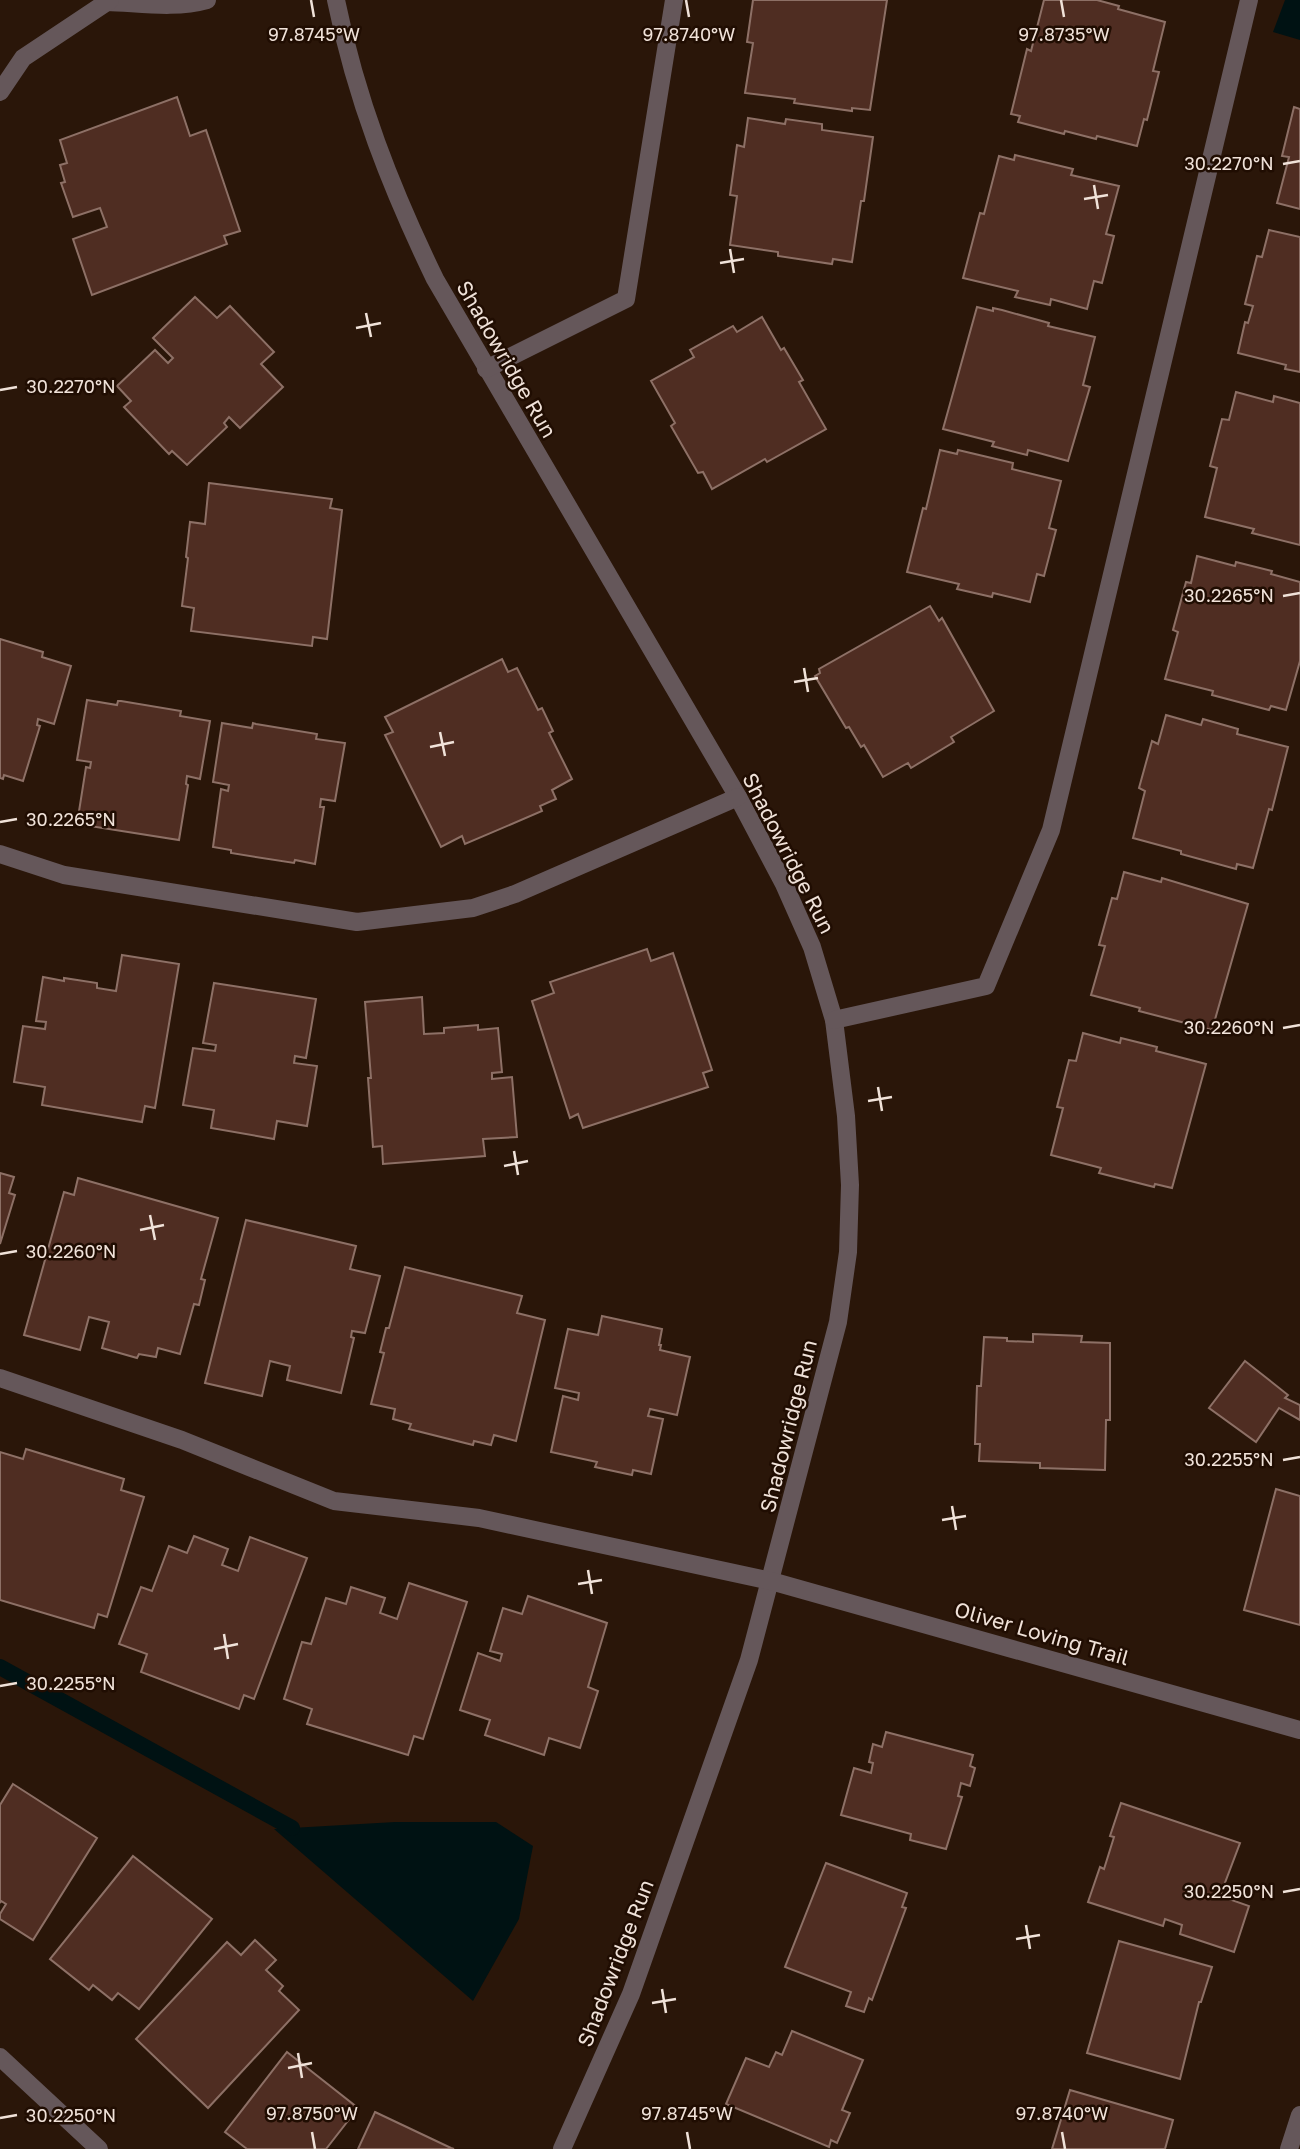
<svg xmlns="http://www.w3.org/2000/svg" width="1300" height="2149" font-family="'Golos Text',sans-serif">
<style>
.water{fill:#001213}
.lines{fill:none;stroke-linecap:round;stroke-linejoin:round}
.stream{stroke:#001213;stroke-width:16}
.building{fill:#4f2d22;stroke:#8d7066;stroke-width:2}
.minor{stroke:#65575a;stroke-width:18}
.ticks{fill:none;stroke:#f0e2d9;stroke-width:2.5}
.labels{text-anchor:middle;dominant-baseline:central;stroke-width:5;stroke-linejoin:round;paint-order:stroke}
.street-label{font-size:21px;fill:#f0e2d9;stroke:#200d02}
.ticks-label{font-size:18px;text-anchor:middle;fill:#f0e2d9;stroke:#200d02;stroke-width:5;stroke-linejoin:round;paint-order:stroke}
</style>
<rect width="100%" height="100%" fill="#2a1609"/>
<!-- water -->
<g class="water">
<path d="M1285,0H1300V40L1273,32Z"/>
<path d="M395,1822H496L533,1846L519,1919L473,2001L274,1829Z"/>
</g>
<g class="lines">
<!-- stream -->
<path class="stream" d="M0,1667L292,1828"/>
</g>
<!-- building -->
<g class="building">
<path d="M753,0H887L870,110L852,108V111L794,103L795,99L745,93L753,43L747,42Z"/>
<path d="M1044,0H1097L1119,6L1118,9L1165,22L1153,71L1159,72L1147,120L1144,119L1137,146L1097,136L1096,139L1065,131L1064,134L1018,122L1020,116L1011,114L1027,49L1031,51Z"/>
<path d="M177,97L190,136L206,130L240,231L224,236L227,244L92,295L73,239L107,227L100,208L73,217L61,183L65,182L60,165L67,163L60,140Z"/>
<path d="M1294,107L1300,109V209L1277,203L1289,157L1282,156Z"/>
<path d="M748,118L785,124L786,119L822,124V130L873,137L864,201H861L852,262L833,259L832,264L778,256V252L730,245L737,196L730,195L737,145L744,147Z"/>
<path d="M1015,155L1073,169L1071,175L1119,186L1106,234L1114,236L1102,283L1094,281L1087,309L1051,299L1050,305L1015,297L1018,291L963,278L980,213L984,214L999,156L1014,160Z"/>
<path d="M1269,230L1300,237V372L1285,369L1286,365L1238,353L1245,322L1248,323L1253,306L1245,304L1257,256L1262,257Z"/>
<path d="M195,297L217,318L230,306L274,352L261,364L283,387L240,428L229,417L224,423L227,427L187,465L172,451L169,454L124,407L131,401L117,386L155,350L168,363L173,358L153,338Z"/>
<path d="M977,307L993,311V308L1002,310L1049,323L1048,326L1095,337L1083,385L1090,387L1068,461L1028,450L1027,455L992,446L994,442L943,429Z"/>
<path d="M762,317L781,350L784,348L803,380L799,382L826,429L767,462L765,459L712,489L703,472L698,473L671,426L675,423L651,381L694,357L690,350L733,326L737,332Z"/>
<path d="M1236,392L1273,402L1274,396L1300,403V545L1252,533L1254,529L1205,517L1217,468L1210,466L1222,419L1229,420Z"/>
<path d="M940,450L957,454L958,450L1013,463L1012,469L1061,481L1049,528L1056,530L1044,576L1037,574L1030,602L993,593L992,597L957,589L959,584L907,572L923,508L926,509Z"/>
<path d="M209,483L332,499L330,508L342,510L327,639L313,637L312,646L191,631L194,608L182,606L188,558L186,557L190,522L205,524Z"/>
<path d="M1197,556L1235,566L1236,562L1272,571L1271,574L1300,582V661L1286,710L1271,706L1269,710L1212,695L1213,691L1165,679L1178,632L1173,630L1186,582L1191,583Z"/>
<path d="M930,606L939,621L942,618L994,711L951,737L954,742L911,768L908,763L883,777L864,745L861,747L849,727L846,728L815,676L820,673L819,669Z"/>
<path d="M0,639L43,652L42,657L71,666L54,724L38,719L37,725L40,726L23,781L4,775L3,779L0,778Z"/>
<path d="M502,659L508,672L517,668L538,710L542,708L553,731L549,733L572,779L552,790L556,799L540,806L542,811L465,844L462,836L441,847L385,735L393,732L385,717Z"/>
<path d="M87,700L117,705L118,701H121L181,711L180,716L210,721L200,779L187,776L186,784L188,785L179,840L77,824L86,767L90,768L91,762L77,760Z"/>
<path d="M1166,715L1201,725L1203,719L1238,729L1237,734L1288,747L1272,810L1269,809L1253,868L1237,864L1236,869L1181,854V851L1133,838L1145,791L1139,788L1152,741L1158,744Z"/>
<path d="M222,723L252,728L253,723L256,724L317,734L316,739L345,743L335,801L321,799L320,807H324L315,864L295,860L294,863L231,853V850L213,847L221,789L228,791L229,785L213,782Z"/>
<path d="M1124,872L1161,882L1162,878L1248,904L1212,1030L1139,1011L1140,1008L1091,995L1105,946L1099,945L1112,898L1117,899Z"/>
<path d="M647,949L651,961L673,953L712,1070L703,1073L708,1087L583,1128L578,1114L570,1118L532,1001L554,993L550,982Z"/>
<path d="M122,955L179,964L155,1108L145,1106L142,1122L42,1105L45,1087L14,1082L23,1026L45,1029L46,1022L36,1021L43,977L64,981V978L97,983V988L116,991Z"/>
<path d="M214,983L316,999L306,1058L295,1056L294,1063L317,1066L307,1126L277,1121L274,1139L211,1128L214,1110L183,1105L193,1048L215,1051L216,1045L203,1043Z"/>
<path d="M422,997L424,1034L444,1033V1028L478,1025V1030L498,1028L502,1072L492,1073V1079L512,1077L517,1137L483,1139L485,1156L383,1164L382,1146L373,1147L368,1078H371L365,1002Z"/>
<path d="M1083,1033L1120,1043L1121,1038L1157,1047L1156,1051L1206,1064L1172,1188L1155,1184L1154,1187L1099,1173L1101,1168L1051,1155L1063,1108L1057,1107L1069,1060L1076,1061Z"/>
<path d="M0,1173L14,1177L9,1193L15,1195L0,1244Z"/>
<path d="M78,1178L218,1218L201,1279L205,1280L199,1305L194,1304L180,1354L158,1348L156,1357L139,1354L137,1358L102,1348L109,1322L89,1317L80,1350L24,1335L64,1192L74,1195Z"/>
<path d="M246,1220L356,1246L350,1269L380,1276L365,1333L352,1331L351,1337L354,1338L341,1393L287,1380L290,1366L270,1361L262,1396L205,1383Z"/>
<path d="M405,1267L522,1296L517,1313L545,1320L516,1441L494,1435L491,1445L474,1441L473,1445L409,1429L411,1424L393,1419L395,1409L371,1404L384,1353L380,1352L386,1328H389Z"/>
<path d="M602,1316L662,1329L659,1345H661L660,1350L690,1357L677,1415L650,1409L648,1416L663,1419L651,1474L633,1470L632,1475L595,1467L597,1462L551,1452L563,1396L578,1400L579,1393L555,1388L568,1329L598,1335Z"/>
<path d="M1033,1334L1082,1336L1081,1342L1110,1343V1420H1106L1105,1470L1040,1468V1463L979,1461L980,1444H975L977,1386H981L984,1337L1007,1338V1341L1033,1342Z"/>
<path d="M1245,1361L1288,1395L1285,1398L1300,1405V1420L1279,1408L1256,1442L1209,1408Z"/>
<path d="M26,1449L124,1479L121,1490L144,1497L107,1617L98,1614L94,1628L0,1600V1452L23,1459Z"/>
<path d="M1276,1489L1300,1496V1625L1244,1610Z"/>
<path d="M194,1536L228,1549L222,1565L238,1571L250,1537L307,1558L254,1699L244,1695L239,1709L141,1672L147,1654L119,1644L141,1587L152,1591L169,1546L187,1553Z"/>
<path d="M409,1583L467,1602L423,1739L414,1736L408,1755L307,1724L312,1709L284,1699L302,1642L311,1644L326,1598L346,1604L351,1587L385,1598L380,1613L397,1619Z"/>
<path d="M528,1596L607,1623L588,1687L598,1691L580,1748L549,1738L544,1755L485,1735L490,1720L460,1710L478,1653L500,1661L502,1654L490,1651L503,1608L522,1614Z"/>
<path d="M886,1732L973,1755L970,1766L975,1768L970,1786L961,1783L958,1796L962,1797L946,1849L910,1840L911,1834L841,1815L854,1768L871,1773L873,1763L869,1762L873,1744L882,1747Z"/>
<path d="M13,1784L97,1838L33,1940L0,1919V1914L6,1904L1,1901L0,1903V1805Z"/>
<path d="M1121,1803L1240,1843L1220,1896L1249,1906L1234,1952L1180,1934L1182,1925L1165,1919L1163,1926L1088,1902L1100,1867L1104,1869L1114,1837L1110,1836Z"/>
<path d="M133,1856L212,1919L139,2009L118,1993L112,2000L93,1985L89,1990L50,1959Z"/>
<path d="M826,1863L907,1893L902,1907L906,1908L872,2000L869,1998L864,2012L846,2006L851,1992L785,1967Z"/>
<path d="M255,1940L276,1960L266,1970L283,1986L279,1991L299,2010L208,2108L136,2039L227,1942L241,1955Z"/>
<path d="M1119,1941L1212,1967L1201,2002H1199L1180,2079L1087,2053Z"/>
<path d="M792,2031L863,2060L842,2110L850,2113L837,2143L831,2140L829,2147L726,2104L746,2058L769,2067L776,2052L782,2055Z"/>
<path d="M287,2052L358,2108L326,2149H247L225,2132Z"/>
<path d="M1070,2090L1173,2120L1165,2149H1052Z"/>
<path d="M375,2112L451,2148L454,2149H358Z"/>
</g>
<g class="lines">
<!-- minor -->
<g class="minor">
<path d="M336,0C356,99 391,188 435,279L738,797L784,884L812,947L834,1020L846,1116L850,1185L848,1252L838,1322L749,1660L631,1994L562,2149"/>
<path d="M107,2C140,3 175,9 207,0"/>
<path d="M0,92L23,58L110,0"/>
<path d="M486,369L626,299L674,0"/>
<path d="M0,854L64,875L357,922L473,908L515,894L738,797"/>
<path d="M834,1020L986,986L1051,830L1249,0"/>
<path d="M0,1378L182,1440L334,1501L479,1518L771,1581L1300,1730"/>
<path d="M0,2057L99,2149"/>
<path d="M1289,2149L1300,2115"/>
</g>
</g>
<!-- ticks -->
<path class="ticks" d="M311,0L314,17M686,0L689,17M1061,0L1064,17M1283,164L1300,161M1094,185L1098,209M1084,199L1108,195M730,249L734,273M720,263L744,259M366,313L371,337M356,328L381,323M0,390L17,387M1283,596L1300,593M804,668L808,692M794,682L818,678M440,732L445,756M430,747L454,742M0,822L17,819M1283,1028L1300,1025M878,1087L882,1111M868,1101L892,1097M514,1151L518,1175M504,1166L528,1161M150,1215L155,1240M140,1230L164,1225M0,1254L17,1251M1283,1460L1300,1457M952,1506L956,1530M942,1520L966,1516M588,1570L592,1594M578,1584L602,1580M224,1634L228,1659M214,1649L238,1644M0,1686L17,1683M1283,1892L1300,1889M1026,1925L1030,1949M1016,1939L1040,1935M662,1989L666,2013M652,2003L676,1999M298,2053L302,2078M288,2068L312,2063M0,2118L17,2115M312,2132L315,2149M687,2132L690,2149M1062,2132L1065,2149"/>
<g class="labels">
<!-- street labels -->
<g class="street-label">
<text transform="translate(507 359) rotate(60)">Shadowridge Run</text>
<text transform="translate(789 853) rotate(63)">Shadowridge Run</text>
<text transform="translate(788 1426) rotate(-76)">Shadowridge Run</text>
<text transform="translate(1042 1633) rotate(16)">Oliver Loving Trail</text>
<text transform="translate(615 1963) rotate(-69)">Shadowridge Run</text>
</g>
</g>
<g class="ticks-label">
<text x="314" y="41">97.8745°W</text>
<text x="689" y="41">97.8740°W</text>
<text x="1064" y="41">97.8735°W</text>
<text x="1229" y="170">30.2270°N</text>
<text x="71" y="393">30.2270°N</text>
<text x="1229" y="602">30.2265°N</text>
<text x="71" y="826">30.2265°N</text>
<text x="1229" y="1034">30.2260°N</text>
<text x="71" y="1258">30.2260°N</text>
<text x="1229" y="1466">30.2255°N</text>
<text x="71" y="1690">30.2255°N</text>
<text x="1229" y="1898">30.2250°N</text>
<text x="312" y="2120">97.8750°W</text>
<text x="687" y="2120">97.8745°W</text>
<text x="1062" y="2120">97.8740°W</text>
<text x="71" y="2122">30.2250°N</text>
</g>
</svg>
